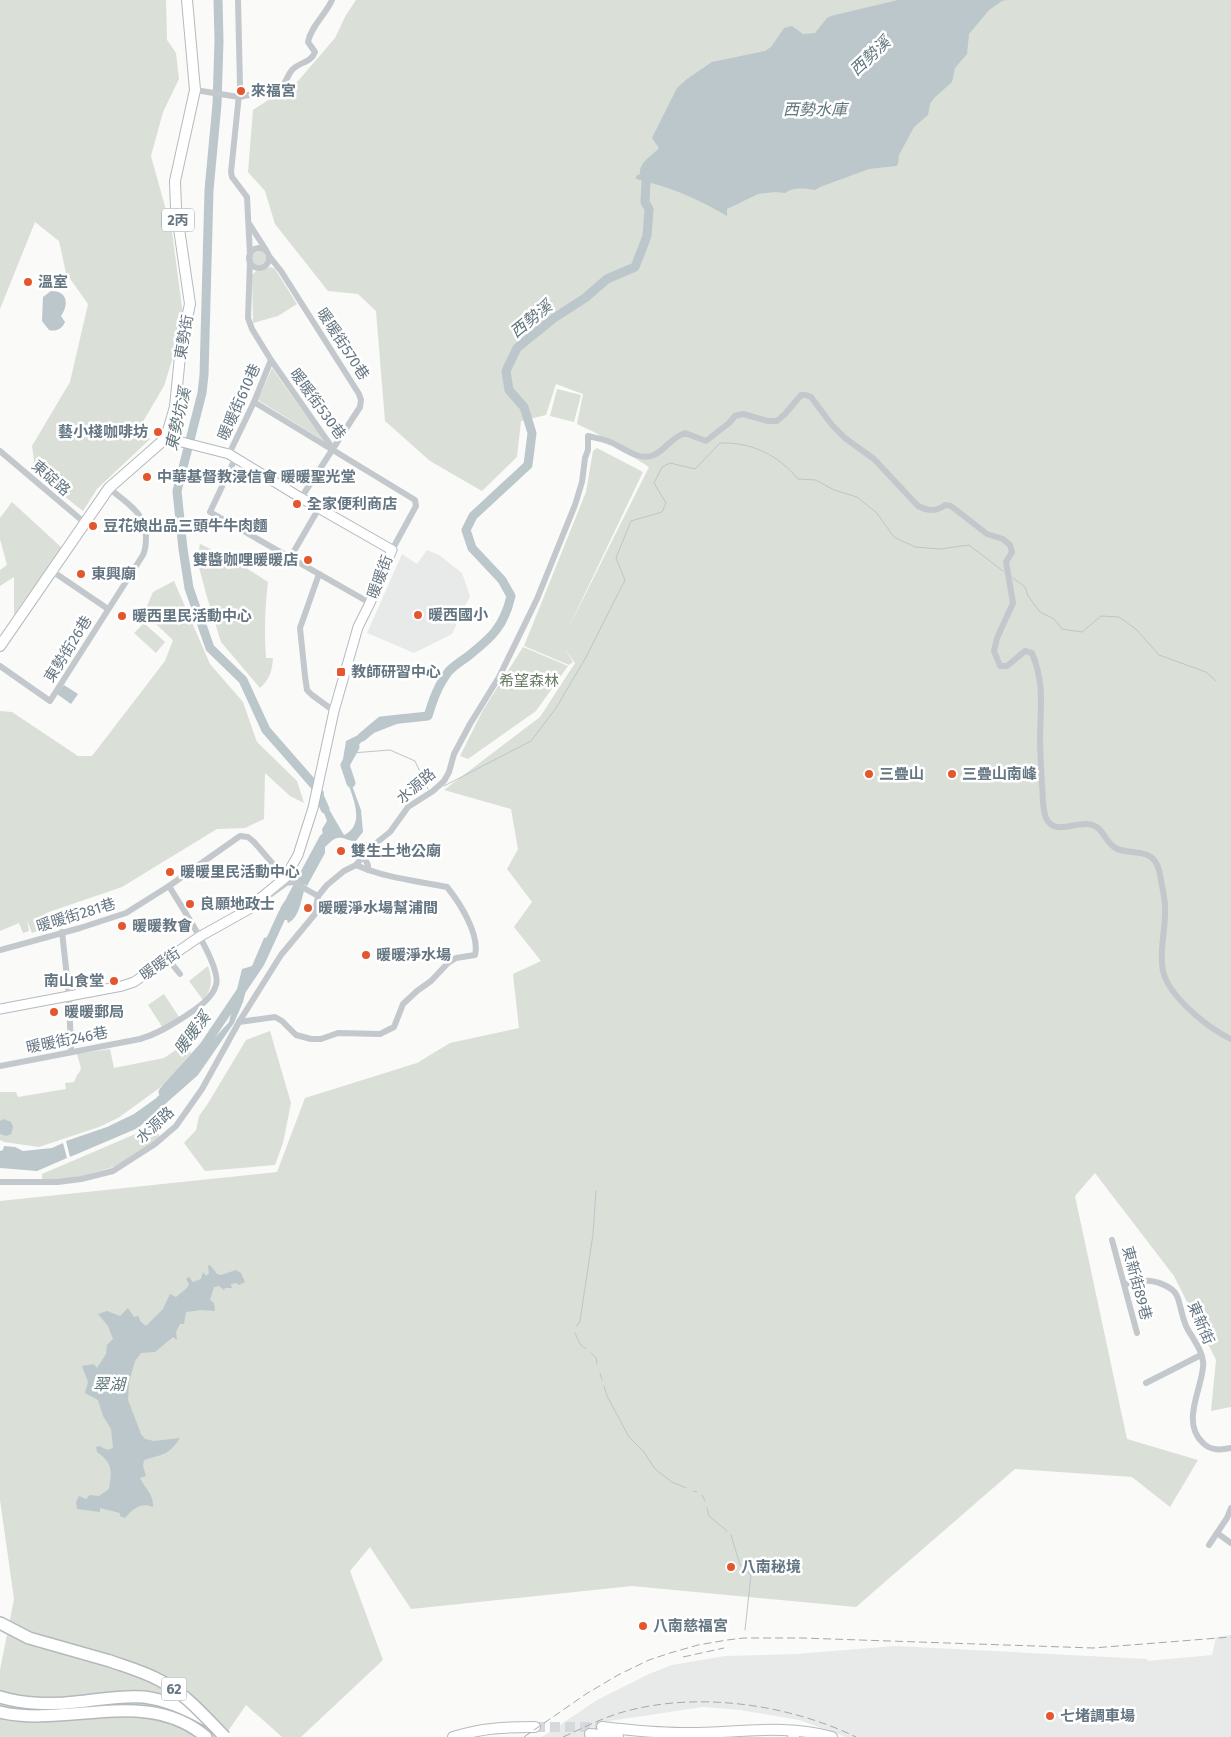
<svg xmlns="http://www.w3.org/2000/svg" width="1231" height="1737" font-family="'Fira Sans','Noto Sans TC',sans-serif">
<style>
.built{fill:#e8e9e9}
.green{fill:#dadfd7}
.water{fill:#bbc7cb}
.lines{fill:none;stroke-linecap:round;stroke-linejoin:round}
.stream{stroke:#bbc7cb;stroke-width:1}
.river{stroke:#bbc7cb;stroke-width:9}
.primary-tunnel{stroke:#d5d9db;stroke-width:10;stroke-dasharray:10 5;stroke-linecap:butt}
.secondary-casing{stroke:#b3babf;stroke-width:11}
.primary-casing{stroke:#b5babe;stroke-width:12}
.highway-casing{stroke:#b4b9bd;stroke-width:14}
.street{stroke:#c3c8cc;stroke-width:6}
.secondary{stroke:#fff;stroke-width:9}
.primary{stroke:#fff;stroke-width:10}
.highway{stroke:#fff;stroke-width:11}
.rail{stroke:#a2aab0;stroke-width:1;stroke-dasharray:8 4;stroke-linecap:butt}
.highway-bridge-casing{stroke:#b4b9bd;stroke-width:14;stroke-linecap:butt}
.highway-bridge{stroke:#fff;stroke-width:11}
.poi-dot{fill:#e4572e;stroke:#fff;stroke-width:2}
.labels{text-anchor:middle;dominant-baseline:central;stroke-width:5;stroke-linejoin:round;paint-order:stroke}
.shield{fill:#fff;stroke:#939fa8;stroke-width:1}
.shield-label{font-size:14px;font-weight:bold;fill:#657683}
.poi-label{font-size:15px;font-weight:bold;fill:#657683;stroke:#fff;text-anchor:start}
.street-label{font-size:15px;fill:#657683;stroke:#fff}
.park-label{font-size:15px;fill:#687a64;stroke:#fff}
.water-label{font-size:16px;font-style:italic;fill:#60757c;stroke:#fff}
</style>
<rect width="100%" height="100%" fill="#fafaf8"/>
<!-- built -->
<g class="built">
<path d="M427,550L439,555L462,573L470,596L452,634L414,653L367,633L402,554L417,564Z"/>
<path d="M1231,1635V1737H846L799,1720L740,1710L703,1707L603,1722L585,1737H542L597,1700L649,1674L672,1665L725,1656L796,1654L895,1646L1147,1659L1148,1661L1212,1655L1216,1637Z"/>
</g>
<!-- green -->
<g class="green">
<path d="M0,0H166L167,40L176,53L179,79L163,112L151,156L172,232L184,322L164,386L138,430L150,439L97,489L83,511L36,474L32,446L70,382L88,304L66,273L59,241L35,222L0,309Z"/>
<path d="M356,0H1231V1407L1211,1411L1216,1360L1174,1276L1095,1173L1075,1196L1127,1439L1198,1460L1170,1507L1132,1477L1015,1469L856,1607L632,1586L411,1609L370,1547L350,1571L383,1660L301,1737H282L246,1705L224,1737H0V1670L14,1599L0,1500V1201L277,1172L305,1098L417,1063L450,1043L519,1028L513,974L541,961L514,927L532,902L507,869L518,849L511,809L444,790L540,717L575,663L564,648L573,662L569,665L524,646L586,492L593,451L597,448L643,472L567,631L649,467L594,432L577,424L583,394L556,384L546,415L521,421L517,457L482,491L430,461L385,421L376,311L358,294L328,291L275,224L265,191L248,172L253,110L298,81L335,38L346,15Z"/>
<circle cx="259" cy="258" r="7"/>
<path d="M271,267L275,269L297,304L278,316L253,323L252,275L256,271Z"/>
<path d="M272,368L324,441L258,400Z"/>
<path d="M557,389L581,395L574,422L550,416Z"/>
<path d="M12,502L62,548L14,615V577L0,586V570L7,565L0,539V518Z"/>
<path d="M200,544L232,559L268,582C265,607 264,632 266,658H273C272,671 270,679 260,688L221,642L207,597L197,560Z"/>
<path d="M174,581L210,664L243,702L257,742L297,781L304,803L290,796L265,773L264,819L245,828L217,829L122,887L46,913L51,926L32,933L27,920L29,931L23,933L19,923L0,931V711L12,712L78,756H92L165,661L173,640L144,613L153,592Z"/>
<path d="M144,623L165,642L156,653L134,633Z"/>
<path d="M523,647L568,666L536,711L468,759L460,756L483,710Z"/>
<path d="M208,966C213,980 212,989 203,1000L189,981Z"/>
<path d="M164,994L179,1017L163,1028L148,1005Z"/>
<path d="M270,1031L291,1103L283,1143L275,1165L205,1171L184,1143L196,1130L199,1116L207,1105L246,1040Z"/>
<path d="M186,1043L191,1053L165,1084L118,1118L99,1127L39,1147L4,1142L0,1140V1092H16L18,1097L66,1089L65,1083L74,1082L77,1075L79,1073L81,1068L77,1054L110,1049L114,1068L164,1058Z"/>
<path d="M164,1111L169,1117L157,1128L160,1138L117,1166L70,1179H42V1174L140,1132Z"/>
</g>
<!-- water -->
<g class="water">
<path d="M898,0H1007L1002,1L989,10L969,34L967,54L955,68L952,82L934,98L930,104L928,115L914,127L899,155L898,164L896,166L869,169L820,187L815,190C806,188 792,187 785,193L775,192L758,194L727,209V216C696,198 671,187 636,179V176L640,174C639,162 652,156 659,148L652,138L677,88L687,79L712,62L765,51L771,47L784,28L792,26L803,34L815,33L827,18L831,16Z"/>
<path d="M51,291C68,291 69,305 61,316L65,322C62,329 56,332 49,330L42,321L43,297Z"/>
<path d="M64,685L78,694L71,704L57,694Z"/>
<path d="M401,714L402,722L366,736L344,764L361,810L363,832L355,842C339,837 338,834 325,847V853L307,886L301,883L319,850V839L323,836L322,829L327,821L320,802L322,790L324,792L323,799L344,835C370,823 347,787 343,768C342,760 345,749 346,741Z"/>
<path d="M299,887L304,891C301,901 299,918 288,923L287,920H283L276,936L268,941L261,952V966L243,981L247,986L243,1002L234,1023L198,1075L138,1128L70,1157L66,1141L107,1127L134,1114L155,1099L184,1072L229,1022L242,969L252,966L264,938C284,935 275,915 282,905C286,898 293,893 299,887Z"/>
<path d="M4,1119L11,1122L13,1127L11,1134L6,1136L0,1134V1121Z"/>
<path d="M63,1143L67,1158L37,1171L0,1168V1151L3,1150L4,1146L15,1147L23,1151L52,1148Z"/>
<path d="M210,1265L217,1274L221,1275L236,1270L241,1273L245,1282L239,1285L236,1283L231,1284L232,1288H225L224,1290L219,1286L214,1287L210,1300L214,1303L215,1311L201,1310L186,1312L184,1324H180L176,1332L177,1340L173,1337L155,1352L141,1353L135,1361L129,1382L128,1400L141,1434L145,1439L154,1441L180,1438C168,1456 163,1454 144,1460L143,1466L146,1476L140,1478C145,1488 154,1495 153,1507C141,1502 133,1509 125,1518L120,1516V1513L100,1508V1512L77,1509L76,1502L79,1496L86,1499L90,1495L99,1496L109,1489C112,1471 113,1463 97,1452L96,1447L99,1446L108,1450L113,1448L111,1429L103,1416L98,1400L85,1393L88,1382L82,1366L94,1364L97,1368L106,1354L107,1345L113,1339L108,1326L98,1314L107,1311L120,1316L128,1308L134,1317L138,1316L141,1322L146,1326L163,1309L170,1294L176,1297L187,1288L189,1284L186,1279L189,1277L193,1282L201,1279L203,1272L206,1276L209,1273L208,1266Z"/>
</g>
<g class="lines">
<!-- stream -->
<g class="stream">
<path d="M1013,578L1025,587L1028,596L1040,612L1054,619L1062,629L1082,632L1101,616L1119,617L1137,630L1159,655L1206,672L1216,681"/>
<path d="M352,753L390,750L415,761L428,789"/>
<path d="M444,786L531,741L556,708L585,659L625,580L616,558L631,521L662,512L666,503L654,483L662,467L670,463L695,469L720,443C752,442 778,455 798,479L816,480L834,490L857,497L876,512L894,537L915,547L940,549L969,545L1003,571"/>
<path d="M577,1326L580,1321L593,1234L596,1191"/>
<path d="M575,1333L580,1344L586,1349"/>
<path d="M591,1353L596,1358L597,1364"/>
<path d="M600,1373L602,1380"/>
<path d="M604,1386L607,1396L629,1437L644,1452L655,1469L672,1482L686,1488"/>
<path d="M693,1491L697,1492"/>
<path d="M702,1495L705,1501"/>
<path d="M707,1508L709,1516L727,1531"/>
<path d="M731,1535L740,1565L751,1575L745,1630"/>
</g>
<!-- river -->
<g class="river">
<path d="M218,0L219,41L217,104L209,190L204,375L202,393L177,491L183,549L189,588L210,648L243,680L266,730L315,786L325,809"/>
<path d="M362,737L381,721L428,716C433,700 438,685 449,671C454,666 461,661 467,657C491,638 504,627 511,596L502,580L472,548L466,530L473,516L528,465L532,433L524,407L509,390L506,371L517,348L554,318L585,298L607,279L635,267L647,236L649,209L645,202L646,182"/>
<path d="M351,783L345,765L355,747"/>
<path d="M291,899L324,838"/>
<path d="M163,1092L204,1046L260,963L283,913"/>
</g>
<!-- primary-tunnel -->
<path class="primary-tunnel" d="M535,1727H602"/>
<defs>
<path id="secondary" d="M0,1009L122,986L134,982L199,937L251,908L258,900L285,878L298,855L313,808L334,711L358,627L370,603L392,550L301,498L229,454L166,438"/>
<g id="primary">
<path d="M0,646L109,488L166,438L175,407L181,346L190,304L176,208L175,181L195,90L187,0"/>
<path d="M602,1727C628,1730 655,1733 682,1733C732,1734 783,1723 832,1737"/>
<path d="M590,1734L618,1737"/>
<path d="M453,1737C482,1728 505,1727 535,1727"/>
<path d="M793,1737H794"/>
</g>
<g id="highway">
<path d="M0,1623L29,1638L110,1661"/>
<path d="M0,1697C23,1704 52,1705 76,1702C98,1700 122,1695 144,1697C167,1700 189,1710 208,1721"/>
<path d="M0,1712C68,1728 147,1686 206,1737"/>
</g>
</defs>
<!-- secondary casing -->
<use href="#secondary" class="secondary-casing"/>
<!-- primary casing -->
<use href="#primary" class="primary-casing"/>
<!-- highway casing -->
<use href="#highway" class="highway-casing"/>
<!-- street -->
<g class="street">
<path d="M238,0L240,85L231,172L232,177L247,197L250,255"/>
<path d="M195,90L239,97L281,88C286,83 287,76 292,70C299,62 311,63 315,52L308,42C311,26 326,14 332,0"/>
<path d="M250,225L266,250"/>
<circle cx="259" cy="258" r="10"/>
<path d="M269,256L281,271L359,394L361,400L360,407L301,498"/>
<path d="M250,261L248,318L252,329L271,360L331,446"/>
<path d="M254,402L415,500L416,506L392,550"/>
<path d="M0,451L85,523"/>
<path d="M229,454L254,402L271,360"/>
<path d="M235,459L210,512L370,603"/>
<path d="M290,558L319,508"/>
<path d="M52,571L108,609"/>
<path d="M319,574L300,628L305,676L307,690L312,695L334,711"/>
<path d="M0,666L50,701L143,555C146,549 146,543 146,536C145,512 126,503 109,488"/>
<path d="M367,853L365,859L368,865V870"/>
<path d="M271,894L286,883L293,882L318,896"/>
<path d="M62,932L69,995L71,1052"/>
<path d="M0,950L80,928L126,913L169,886L240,836L248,837L254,842L285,878"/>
<path d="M168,959L180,974"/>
<path d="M239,1022L275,1017L282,1021L296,1035L311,1039H321L338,1033L380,1034L394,1027L403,1004L417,991L431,981L448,963L456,958L475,955C480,935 460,903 447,887C417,881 385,878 356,865"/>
<path d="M0,1066L140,1039C157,1034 170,1026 184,1017C196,1009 212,999 216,985C222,966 180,905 169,886"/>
<path d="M0,1182H58L81,1179L113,1171L155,1144L176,1126L202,1089L239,1022L281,955L315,914L318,896L327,885L344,871L356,865L370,848L390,832L408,807L433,791L444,781L449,772L454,754L470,724L499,677L537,599L575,505L582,482L585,458L588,450V436C595,438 603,439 610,442C623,447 639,462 654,455C666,449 672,437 685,433L706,441L729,423L735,416L743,414L768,421H777L785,414L801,395H806L811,397L832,425L845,438L874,459L918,506C928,511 936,512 945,505L951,506L987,534L1003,539L1010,545L1012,552L1006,562L1013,603L997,638L994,651L1000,666H1007L1025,651L1032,653C1044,682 1041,704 1040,735C1040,751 1041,768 1042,784C1043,795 1042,808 1046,818C1054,835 1073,823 1087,824C1103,825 1103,839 1114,847C1125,855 1140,849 1151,857C1158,862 1160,872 1161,880C1163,891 1166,902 1165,914C1165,933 1159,952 1163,971C1169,997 1208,1028 1231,1039"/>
<path d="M1112,1240L1137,1333"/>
<path d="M1125,1284C1131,1283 1137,1281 1144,1281C1154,1280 1173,1286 1177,1296C1181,1306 1182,1318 1187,1328C1193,1339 1205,1354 1203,1367C1201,1391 1181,1423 1203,1443C1211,1451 1221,1450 1231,1448"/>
<path d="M1146,1383L1201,1355"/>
<path d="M1217,1533L1231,1543"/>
<path d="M1209,1545L1227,1518L1231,1508"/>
</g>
<!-- secondary -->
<use href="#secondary" class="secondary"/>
<!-- primary -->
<use href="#primary" class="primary"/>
<!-- highway -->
<use href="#highway" class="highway"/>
<!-- rail -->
<g class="rail">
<path d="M683,1657L724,1648"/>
<path d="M524,1737L586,1694L618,1675L649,1660L670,1653L698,1645L727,1640L744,1638H802L1093,1648L1231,1637"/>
<path d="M563,1737C583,1728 602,1718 623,1712C697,1691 788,1704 856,1737"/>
</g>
<defs>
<path id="highway-bridge" d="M110,1661C127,1667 145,1672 161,1681C186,1694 205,1717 225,1737"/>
</defs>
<!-- highway-bridge casing -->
<use href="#highway-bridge" class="highway-bridge-casing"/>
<!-- highway-bridge -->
<use href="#highway-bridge" class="highway-bridge"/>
</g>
<!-- markers -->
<g class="poi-dot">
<circle cx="241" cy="91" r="5"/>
<circle cx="28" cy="282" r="5"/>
<circle cx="158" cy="432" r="5"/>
<circle cx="147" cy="477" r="5"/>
<circle cx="297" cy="504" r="5"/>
<circle cx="93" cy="526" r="5"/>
<circle cx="308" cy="560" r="5"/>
<circle cx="81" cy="574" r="5"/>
<circle cx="418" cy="615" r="5"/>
<circle cx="122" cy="616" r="5"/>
<rect x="336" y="667" width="10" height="10" rx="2.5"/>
<circle cx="869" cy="774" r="5"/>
<circle cx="952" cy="774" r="5"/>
<circle cx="341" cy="851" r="5"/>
<circle cx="170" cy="872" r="5"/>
<circle cx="190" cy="904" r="5"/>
<circle cx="308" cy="908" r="5"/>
<circle cx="122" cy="926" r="5"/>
<circle cx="366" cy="955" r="5"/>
<circle cx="114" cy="981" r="5"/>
<circle cx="54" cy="1012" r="5"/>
<circle cx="731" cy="1567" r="5"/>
<circle cx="643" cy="1626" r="5"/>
<circle cx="1050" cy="1716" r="5"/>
</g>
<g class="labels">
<!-- shield labels -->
<g class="shield">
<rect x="162" y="208.5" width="32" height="23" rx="4"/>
<rect x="161.5" y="1677.5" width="25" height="23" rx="4"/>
</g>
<g class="shield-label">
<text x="178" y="220">2丙</text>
<text x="174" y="1689">62</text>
</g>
<!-- poi labels -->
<g class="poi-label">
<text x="251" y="91">來福宮</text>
<text x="38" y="282">溫室</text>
<text x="148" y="432" text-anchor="end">藝小棧咖啡坊</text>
<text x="157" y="477">中華基督教浸信會 暖暖聖光堂</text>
<text x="307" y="504">全家便利商店</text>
<text x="103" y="526">豆花娘出品三頭牛牛肉麵</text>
<text x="298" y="560" text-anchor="end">雙醬咖哩暖暖店</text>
<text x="91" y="574">東興廟</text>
<text x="428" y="615">暖西國小</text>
<text x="132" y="616">暖西里民活動中心</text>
<text x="351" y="672">教師研習中心</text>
<text x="879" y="774">三疊山</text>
<text x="962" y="774">三疊山南峰</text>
<text x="351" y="851">雙生土地公廟</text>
<text x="180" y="872">暖暖里民活動中心</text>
<text x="200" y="904">良願地政士</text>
<text x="318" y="908">暖暖淨水場幫浦間</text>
<text x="132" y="926">暖暖教會</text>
<text x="376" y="955">暖暖淨水場</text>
<text x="104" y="981" text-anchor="end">南山食堂</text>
<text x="64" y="1012">暖暖郵局</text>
<text x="741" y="1567">八南秘境</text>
<text x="653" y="1626">八南慈福宮</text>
<text x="1060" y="1716">七堵調車場</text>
</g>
<!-- street labels -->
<g class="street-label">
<text transform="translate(184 337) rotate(-80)">東勢街</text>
<text transform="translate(343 344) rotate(57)">暖暖街570巷</text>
<text transform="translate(239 402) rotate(-66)">暖暖街610巷</text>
<text transform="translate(318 404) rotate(54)">暖暖街530巷</text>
<text transform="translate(51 478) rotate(41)">東碇路</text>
<text transform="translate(380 577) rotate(-69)">暖暖街</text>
<text transform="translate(68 649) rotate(-58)">東勢街26巷</text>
<text transform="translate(416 786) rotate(-40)">水源路</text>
<text transform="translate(76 915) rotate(-17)">暖暖街281巷</text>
<text transform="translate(160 964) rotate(-34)">暖暖街</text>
<text transform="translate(67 1040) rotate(-11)">暖暖街246巷</text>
<text transform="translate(155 1125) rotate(-43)">水源路</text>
<text transform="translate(1137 1283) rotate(75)">東新街89巷</text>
<text transform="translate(1201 1323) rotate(67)">東新街</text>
</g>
<!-- park labels -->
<g class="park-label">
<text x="529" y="681">希望森林</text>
</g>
<!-- water labels -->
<g class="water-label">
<text transform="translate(870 56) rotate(-43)">西勢溪</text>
<text x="815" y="109">西勢水庫</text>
<text transform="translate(531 319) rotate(-39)">西勢溪</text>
<text transform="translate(178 419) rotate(-77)">東勢坑溪</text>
<text transform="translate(192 1033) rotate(-53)">暖暖溪</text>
<text x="109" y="1384">翠湖</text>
</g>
</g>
</svg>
